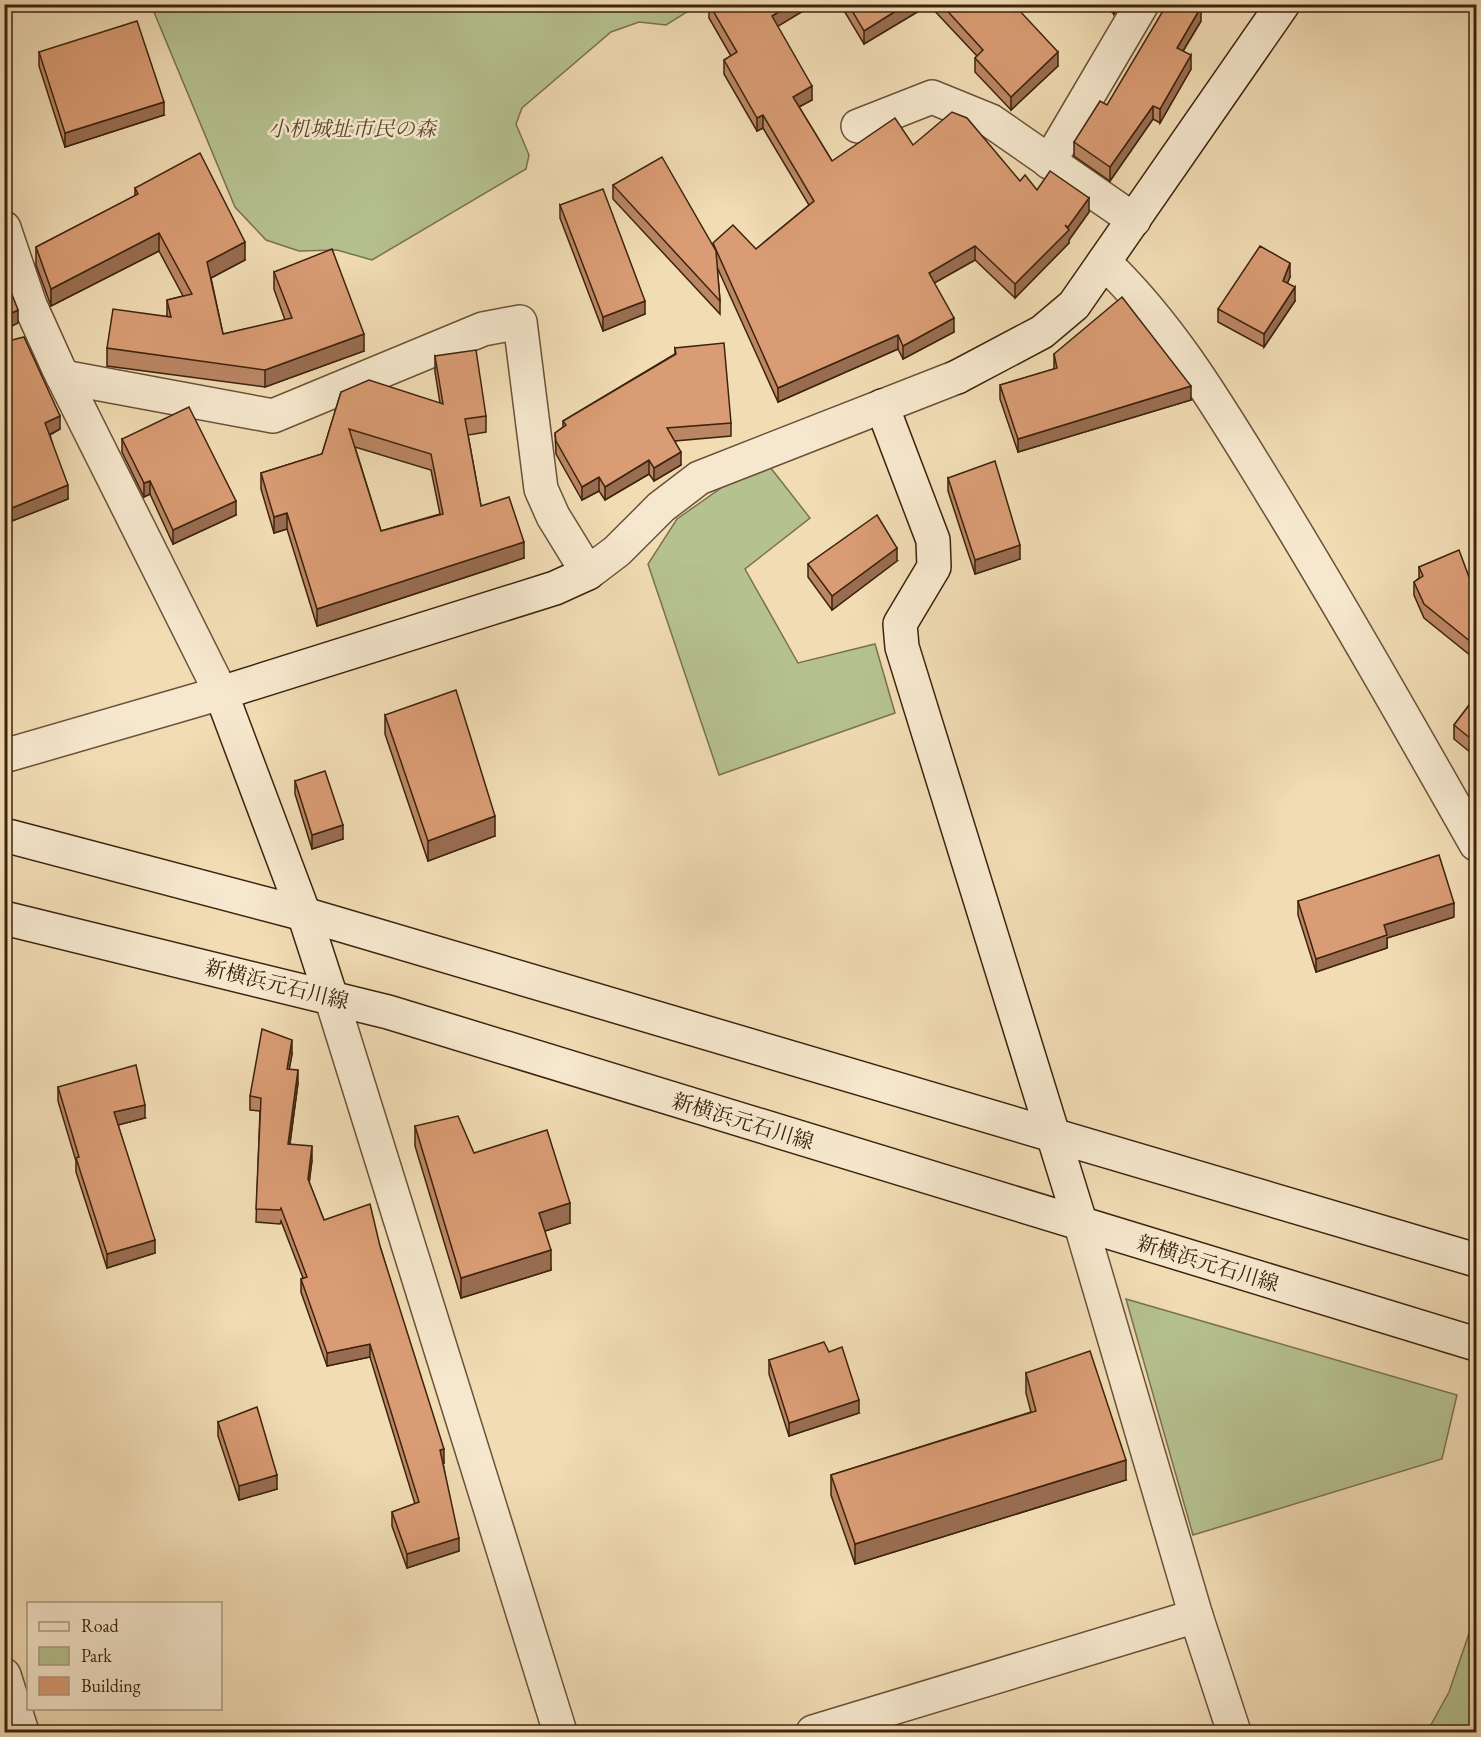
<svg xmlns="http://www.w3.org/2000/svg" width="1481" height="1737" font-family="'EB Garamond','Noto Serif JP',serif">
<style>
.green{fill:#b6c190;stroke:#7a724e;stroke-width:1.5}
.lines{fill:none;stroke-linecap:round;stroke-linejoin:round}
.street-casing{stroke:#6a5137;stroke-width:36}
.secondary-casing{stroke:#3d230d;stroke-width:36}
.street{stroke:#f6e8ce;stroke-width:33}
.secondary{stroke:#f6e8ce;stroke-width:33}
.wall{fill:#bb8664;stroke:#3d230d;stroke-width:1.5;fill-rule:evenodd}
.shaded-wall{fill:#996d51;stroke:#3d230d;stroke-width:1.5}
.building{fill:#da9c74;stroke:#3d230d;stroke-width:1.5;fill-rule:evenodd}
.labels{text-anchor:middle;dominant-baseline:central;stroke-width:5;stroke-linejoin:round;paint-order:stroke}
.park-label{font-size:21px;font-style:italic;fill:#5b4a2e;stroke:#f6e8ce}
.street-label{font-size:21px;fill:#3d230d;stroke:#f6e8ce}
</style>
<rect width="100%" height="100%" fill="#f1dcb4"/>
<filter id="stains"><feTurbulence type="fractalNoise" baseFrequency=".00333" numOctaves="4"/><feColorMatrix values="0 0 0 0 .2 0 0 0 0 .09 0 0 0 0 .02 0 0 0 .5 -.17"/></filter>
<radialGradient id="worn" r=".72"><stop offset=".6" stop-color="#630" stop-opacity="0"/><stop offset="1" stop-color="#630" stop-opacity=".3"/></radialGradient>
<!-- green -->
<g class="green">
<path d="M151,5H698L666,25L639,22L611,32L522,108L516,124L529,155L526,169L372,260L337,250L299,251L266,240L235,207Z"/>
<path d="M770,467L810,518L745,569L798,663L875,644L895,713L719,775L648,564L677,519L731,481Z"/>
<path d="M1126,1299L1457,1395L1442,1459L1193,1535Z"/>
<path d="M1476,1613V1732H1427L1449,1692Z"/>
</g>
<g class="lines">
<defs>
<g id="street">
<path d="M858,126L932,97L991,121L1134,220"/>
<path d="M1049,162L1142,4"/>
<path d="M4,228L30,305L58,367L221,693L4,756"/>
<path d="M1104,262C1174,329 1221,411 1271,492C1342,608 1409,726 1476,844"/>
<path d="M63,377L273,416L483,329L520,322L541,489L553,516L588,573L617,551L661,507L699,478L957,377"/>
<path d="M331,997L560,1732"/>
<path d="M1081,1225L1196,1616L1234,1732"/>
<path d="M4,1675L22,1732"/>
<path d="M813,1732L1196,1616"/>
</g>
<g id="secondary">
<path d="M957,377L1042,332L1074,305L1283,4"/>
<path d="M882,406L933,540L934,567L900,624L902,647L1081,1225"/>
<path d="M4,835L304,914L1476,1260"/>
<path d="M4,918L388,1012L1476,1344"/>
<path d="M331,997L304,914L221,693L555,588L588,573"/>
</g>
</defs>
<!-- street casing -->
<use href="#street" class="street-casing"/>
<!-- secondary casing -->
<use href="#secondary" class="secondary-casing"/>
<!-- street -->
<use href="#street" class="street"/>
<!-- secondary -->
<use href="#secondary" class="secondary"/>
</g>
<!-- wall -->
<g class="wall">
<path d="M4,4H50L4,12Z"/>
<path d="M709,4H803V11L777,26L812,100L799,107L832,161L913,145L1020,181L1037,190L1089,212L1069,240V243L1015,298L975,260L934,283L954,332L903,359L898,349L778,402L717,267L720,301V314L613,199V185L713,245L756,249L809,205L763,128L757,131L724,74V60L731,56L709,18Z"/>
<path d="M840,4H1007L1058,66L1011,110L975,72V58L977,56L929,5L864,44Z"/>
<path d="M1102,4H1120L1114,14Z"/>
<path d="M1201,21L1183,51L1191,69L1160,123L1153,119L1110,181L1074,156V142L1107,105Z"/>
<path d="M39,52L164,115L65,147L39,66Z"/>
<path d="M135,188L245,260L211,278L223,334L285,320L274,289V272L364,351L265,387L107,366V348L167,316V300L183,296L159,251L51,306L36,265V247L135,196Z"/>
<path d="M560,205L645,314L603,331L560,218Z"/>
<path d="M1290,277L1287,283L1295,301L1264,347L1218,322V309Z"/>
<path d="M4,342L60,429L50,435L68,499L12,521L8,510Z"/>
<path d="M675,348L731,423V436L675,441L681,465L654,481L649,474L605,500L599,491L582,500L556,454L555,433L563,427V421L675,354Z"/>
<path d="M1054,354L1191,400L1018,452L1000,399V385L1054,369Z"/>
<path d="M435,356L486,416V432L468,435L481,506L524,558L317,626L287,529L274,533L261,489V473L322,454L341,392L440,403L435,372ZM355,447L431,470L440,514L381,531Z"/>
<path d="M122,439L236,515L173,544L150,494L144,497L122,452Z"/>
<path d="M948,478L1020,559L975,574L948,491Z"/>
<path d="M897,561L832,610L808,577V564Z"/>
<path d="M1419,567L1476,596V660L1424,618L1414,595V582L1419,578Z"/>
<path d="M1476,696V757L1454,739V725Z"/>
<path d="M385,715L495,836L428,861L385,734Z"/>
<path d="M295,781L343,839L312,849L295,794Z"/>
<path d="M1298,901L1454,917L1387,938V948L1316,972L1298,915Z"/>
<path d="M292,1054L289,1069L298,1083L290,1144L312,1160L309,1182L324,1220L380,1246L444,1463H443L459,1551L407,1568L392,1526V1512L415,1504L370,1357L327,1366L301,1292V1279L303,1278L281,1221L280,1224L256,1222L260,1111L250,1110V1096Z"/>
<path d="M58,1087L145,1118L118,1125L155,1253L107,1268L76,1172V1161L58,1101Z"/>
<path d="M415,1126L474,1153L570,1223L545,1231L551,1270L461,1298L415,1146Z"/>
<path d="M769,1360L859,1413L789,1436L769,1374Z"/>
<path d="M1026,1373L1126,1480L855,1564L831,1495V1475L1031,1412L1026,1393Z"/>
<path d="M218,1422L277,1489L239,1500L218,1436Z"/>
</g>
<!-- shaded-wall -->
<g class="shaded-wall">
<path d="M791,4H803V11L772,30V16Z"/>
<path d="M907,4L929,5L864,44V31Z"/>
<path d="M1114,4H1120L1114,14Z"/>
<path d="M1201,7V21L1177,61V48Z"/>
<path d="M1058,52V66L1011,110V97Z"/>
<path d="M1191,55V69L1160,123V109Z"/>
<path d="M812,86V100L793,110V97Z"/>
<path d="M164,102V115L65,147V133Z"/>
<path d="M1153,106V119L1110,181V167Z"/>
<path d="M763,115V128L757,131V118Z"/>
<path d="M1089,198V212L1069,240V243L1015,298V284L1068,230V227Z"/>
<path d="M159,233V251L51,306V289Z"/>
<path d="M245,242V260L207,280V262Z"/>
<path d="M975,246V260L929,286V273Z"/>
<path d="M1290,263V277L1283,294V281Z"/>
<path d="M1295,287V301L1264,347V334Z"/>
<path d="M645,301V314L603,331V317Z"/>
<path d="M18,310V323L4,330V317Z"/>
<path d="M954,318V332L903,359V346Z"/>
<path d="M364,334V351L265,387V370Z"/>
<path d="M898,335V349L778,402V388Z"/>
<path d="M1191,386V400L1018,452V439Z"/>
<path d="M60,416V429L45,437V423Z"/>
<path d="M681,452V465L654,481V468Z"/>
<path d="M649,460V474L605,500V487Z"/>
<path d="M599,477V491L582,500V487Z"/>
<path d="M150,481V494L144,497V483Z"/>
<path d="M68,485V499L12,521V508Z"/>
<path d="M8,497V510L4,511V498Z"/>
<path d="M236,501V515L173,544V530Z"/>
<path d="M287,513V529L274,533V517Z"/>
<path d="M524,542V558L317,626V609Z"/>
<path d="M1020,545V559L975,574V560Z"/>
<path d="M897,548V561L832,610V596Z"/>
<path d="M495,816V836L428,861V841Z"/>
<path d="M343,825V839L312,849V835Z"/>
<path d="M1454,903V917L1387,938V948L1316,972V959L1384,925Z"/>
<path d="M292,1040V1054L287,1082V1069Z"/>
<path d="M298,1070V1083L288,1157V1144Z"/>
<path d="M145,1105V1118L114,1126V1112Z"/>
<path d="M312,1146V1160L308,1193V1179Z"/>
<path d="M570,1203V1223L539,1233V1213Z"/>
<path d="M155,1240V1253L107,1268V1254Z"/>
<path d="M551,1250V1270L461,1298V1278Z"/>
<path d="M370,1344V1357L327,1366V1353Z"/>
<path d="M859,1400V1413L789,1436V1423Z"/>
<path d="M444,1449V1463L440,1464V1450Z"/>
<path d="M1126,1460V1480L855,1564V1544Z"/>
<path d="M277,1475V1489L239,1500V1486Z"/>
<path d="M459,1538V1551L407,1568V1554Z"/>
</g>
<!-- building -->
<g class="building">
<path d="M709,4H791L772,16L812,86L793,97L832,161L895,118L913,145L952,112L967,118L1020,181L1025,175L1037,190L1050,171L1089,198L1068,227L1065,225L1069,230L1015,284L975,246L929,273L954,318L903,346L898,335L778,388L713,243L733,225L756,249L814,201L763,115L757,118L724,60L737,52Z"/>
<path d="M848,4H907L864,31Z"/>
<path d="M941,4H1007L1015,12L1018,9L1058,52L1011,97L975,58L983,50Z"/>
<path d="M1167,4H1197L1201,7L1177,48L1191,55L1160,109L1153,106L1110,167L1074,142L1100,101L1107,105Z"/>
<path d="M137,21L164,102L65,133L39,52Z"/>
<path d="M200,153L245,242L207,262L223,334L292,318L274,272L332,249L364,334L265,370L107,348L113,309L171,317L167,300L192,294L159,233L51,289L36,247L138,194L135,188Z"/>
<path d="M662,157L716,251L720,301L613,185Z"/>
<path d="M603,189L645,301L603,317L560,205Z"/>
<path d="M1260,246L1290,263L1283,281L1295,287L1264,334L1218,309Z"/>
<path d="M4,274L18,310L4,317Z"/>
<path d="M1122,297L1191,386L1018,439L1000,385L1057,368L1054,354Z"/>
<path d="M24,337L60,416L45,423L68,485L12,508L8,497L4,498V342Z"/>
<path d="M724,343L731,423L667,428L681,452L654,468L649,460L605,487L599,477L582,487L556,441L555,433L566,425L563,421L676,354L675,348Z"/>
<path d="M476,350L486,416L465,419L481,506L509,497L524,542L317,609L287,513L274,517L261,473L322,454L341,392L369,380L443,404L435,356ZM349,429L431,454L443,514L381,531Z"/>
<path d="M189,407L236,501L173,530L150,481L144,483L122,439Z"/>
<path d="M995,461L1020,545L975,560L948,478Z"/>
<path d="M877,515L897,548L832,596L808,564Z"/>
<path d="M1459,550L1476,596V646L1424,604L1414,582L1423,576L1419,567Z"/>
<path d="M456,690L495,816L428,841L385,715Z"/>
<path d="M1476,696V743L1454,725Z"/>
<path d="M325,771L343,825L312,835L295,781Z"/>
<path d="M1439,855L1454,903L1384,925L1387,935L1316,959L1298,901Z"/>
<path d="M262,1029L292,1040L287,1069L298,1070L288,1144L312,1146L308,1179L324,1220L370,1204L380,1246L444,1449L440,1450L459,1538L407,1554L392,1512L419,1502L370,1344L327,1353L301,1279L307,1277L281,1208L280,1210L256,1209L261,1098L250,1096Z"/>
<path d="M136,1065L145,1105L114,1112L155,1240L107,1254L76,1158L79,1157L58,1087Z"/>
<path d="M458,1116L474,1153L547,1130L570,1203L539,1213L551,1250L461,1278L415,1126Z"/>
<path d="M824,1342L829,1352L842,1347L859,1400L789,1423L769,1360Z"/>
<path d="M1090,1351L1126,1460L855,1544L831,1475L1036,1411L1026,1373Z"/>
<path d="M257,1407L277,1475L239,1486L218,1422Z"/>
</g>
<g class="labels">
<!-- park labels -->
<g class="park-label">
<text x="352" y="128">小机城址市民の森</text>
</g>
<!-- street labels -->
<g class="street-label">
<text transform="translate(277 984) rotate(14)">新横浜元石川線</text>
<text transform="translate(743 1121) rotate(17)">新横浜元石川線</text>
<text transform="translate(1208 1263) rotate(17)">新横浜元石川線</text>
</g>
</g>
<!-- margin -->
<rect width="1481" height="1737" fill="none" stroke="#f1dcb4" stroke-width="24"/>
<rect x="6" y="6" width="1469" height="1725" fill="none" stroke="#3d230d" stroke-width="3"/>
<rect x="12" y="12" width="1457" height="1713" fill="none" stroke="#3d230d" stroke-width="1.5"/>
<!-- legend -->
<rect x="27" y="1602" width="195" height="108" fill="#f6e8ce" stroke="#ac9981" stroke-width="1.5"/>
<rect x="39" y="1622" width="30" height="9" fill="#f6e8ce" stroke="#ac9981" stroke-width="1.5"/>
<text x="81" y="1632" font-size="18" fill="#3d230d">Road</text>
<rect x="39" y="1647" width="30" height="18" fill="#b6c190" stroke="#ac9981" stroke-width="1.5"/>
<text x="81" y="1662" font-size="18" fill="#3d230d">Park</text>
<rect x="39" y="1677" width="30" height="18" fill="#da9c74" stroke="#ac9981" stroke-width="1.5"/>
<text x="81" y="1692" font-size="18" fill="#3d230d">Building</text>
<rect width="100%" height="100%" filter="url(#stains)"/>
<rect width="100%" height="100%" fill="url(#worn)"/>
</svg>
